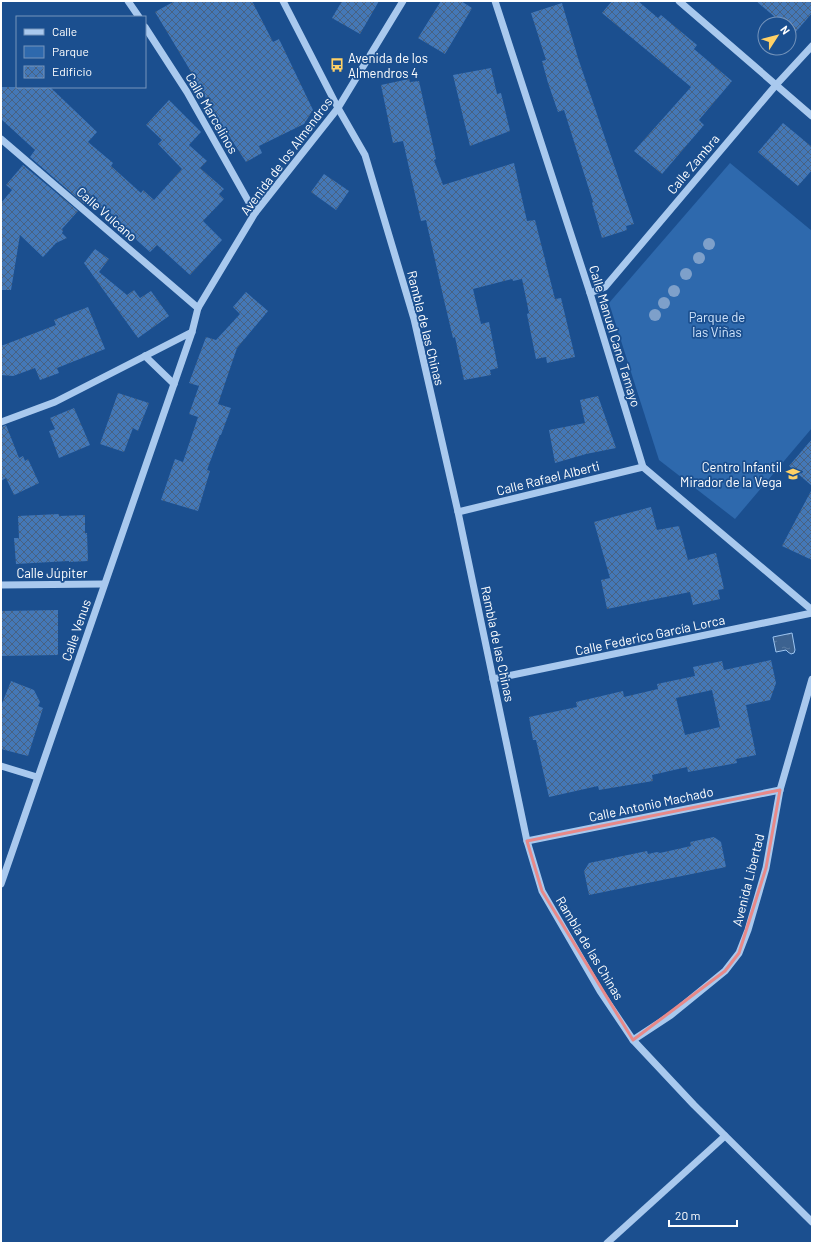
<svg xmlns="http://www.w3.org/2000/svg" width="813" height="1244" font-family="Barlow,sans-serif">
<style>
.green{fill:#2e69ad}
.water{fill:url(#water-ripples);stroke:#9cc4f0}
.building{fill:url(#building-cross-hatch);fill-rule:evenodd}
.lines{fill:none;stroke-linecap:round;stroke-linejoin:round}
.minor{stroke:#a9c9ee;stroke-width:7}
.tree{fill:#7ea0ca}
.marked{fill:none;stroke:#e88989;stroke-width:3;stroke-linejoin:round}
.labels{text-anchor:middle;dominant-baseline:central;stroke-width:3.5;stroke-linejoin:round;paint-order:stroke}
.poi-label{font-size:13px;fill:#fff;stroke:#1b4f8f;text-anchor:start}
.street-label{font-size:13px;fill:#fff;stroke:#1b4f8f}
.park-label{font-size:13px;fill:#cfe3fa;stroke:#1b4f8f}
</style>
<defs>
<pattern id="water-ripples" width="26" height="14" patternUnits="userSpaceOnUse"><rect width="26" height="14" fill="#3c6290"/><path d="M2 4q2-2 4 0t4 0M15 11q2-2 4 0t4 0" fill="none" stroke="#597aa1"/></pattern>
<pattern id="building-cross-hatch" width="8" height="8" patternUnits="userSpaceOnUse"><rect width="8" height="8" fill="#4478b7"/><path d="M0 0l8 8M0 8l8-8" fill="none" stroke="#486282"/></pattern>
</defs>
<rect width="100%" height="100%" fill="#1b4f8f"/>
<!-- green -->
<path class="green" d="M730,163L812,231V428L735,519L659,460L609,303Z"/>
<!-- water -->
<path class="water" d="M792,633L795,650L794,653L791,654L788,652L786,650L776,652L773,637Z"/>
<!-- building -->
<g class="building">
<path d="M175,1H252L273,42L279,39L313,110L304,124L259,146L262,153L246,162L216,116L187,65L155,12Z"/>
<path d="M342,1H379L360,34L332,18Z"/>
<path d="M441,1H461L472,8L445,54L418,38Z"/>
<path d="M612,1H638L658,18L661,15L697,45L694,49L732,81L699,120L704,125L662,174L634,151L691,87L602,13Z"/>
<path d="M756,1H812V13L794,34L789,29V24H783Z"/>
<path d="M562,3L578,58L634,224L626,226L627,230L602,238L592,203L593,202L564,110L558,112L548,83L542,61L546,60L531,13Z"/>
<path d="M491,68L497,94L501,93L510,131L470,146L453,75Z"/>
<path d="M409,79L410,82L419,81L436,159L434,160L443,185L514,163L527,221L535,220L555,299L561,298L575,357L547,363L546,357L536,359L527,314L529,313L522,279L513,281L512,279L473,289L481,324L489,322L498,368L490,370L491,375L464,380L455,337L453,338L444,300L426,220L421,221L403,141L393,143L381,85Z"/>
<path d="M1,87H50L97,132L88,142L113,163L111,166L141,193L143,190L154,200L182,169L158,144L162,140L146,125L169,100L201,132L189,145L207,161L200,168L224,189L219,194L224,199L203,221L222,240L190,275L157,245L150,252L90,198L84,204L30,157L35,150L1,119Z"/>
<path d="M783,123L812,147V170L798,186L758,152Z"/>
<path d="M23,165L78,211L62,229L63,231L62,233L67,238L56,243L43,257L20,235L11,290H1V203L12,190L6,185Z"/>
<path d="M324,174L349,191L336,210L311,192Z"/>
<path d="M95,249L109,259L99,272L127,295L134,290L140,298L151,291L169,316L138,338L84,263Z"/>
<path d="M246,292L268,311L237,348L218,404L231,408L221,435H220L207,470L210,471L198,511L161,500L175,459L183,462L198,417L189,414L199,386L189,383L206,337L216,340L240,314L233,307Z"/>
<path d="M88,307L105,349L57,368L59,373L40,380L35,368L13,376L1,375V346L56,325L54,320Z"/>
<path d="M118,393L149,403L138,431L133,428L124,452L100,444Z"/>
<path d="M598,396L616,448L586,454L555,463L549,430L585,423L580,400Z"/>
<path d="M74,408L90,445L59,458L49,431L55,429L50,418Z"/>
<path d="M6,425L19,458L23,456L25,461L28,459L39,483L14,495L6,478L1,481V427Z"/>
<path d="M812,439V486L789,466Z"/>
<path d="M812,489V560L782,546Z"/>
<path d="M651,507L657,530L679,526L688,560L716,553L724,589L718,590L720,599L693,605L690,592L607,609L601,580L610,578L594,522Z"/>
<path d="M59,514V516L85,515V533H87L88,561L69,562V561L16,564L14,538H19L18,516Z"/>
<path d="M58,610V655L1,656V611Z"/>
<path d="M771,660L776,683L770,700L746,705L756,755L736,759L737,763L688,772L687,767L652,775L653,781L599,790L598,786L549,797L536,740H533L529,717L577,707L576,702L623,691L624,697L658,689L657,684L695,676L693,667L722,661L724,670ZM712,690L720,727L685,735L676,698Z"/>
<path d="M11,681L34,690L40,702L38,706L43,708L28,756L1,749V706Z"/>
<path d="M714,837L721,842L726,867L589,895L584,871L589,863L647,851L648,854L657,852L660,853L691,846L690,842Z"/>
</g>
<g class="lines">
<!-- minor -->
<g class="minor">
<path d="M128,1L139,17"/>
<path d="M283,1L338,108L365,155L414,319L458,512L527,841L542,891L600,991L633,1040L694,1105L812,1222"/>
<path d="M495,1L590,293L643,467L812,610"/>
<path d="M679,1L812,116"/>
<path d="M145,27L187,92L255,213"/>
<path d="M1,139L198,308"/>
<path d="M590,293L605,287L776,85L812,46"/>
<path d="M145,356L174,384"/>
<path d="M1,422L55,402L192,332"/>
<path d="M458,512L643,467"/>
<path d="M1,585L104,584"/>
<path d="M493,679L812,613"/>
<path d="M1,766L37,777"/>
<path d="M527,841L780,790"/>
<path d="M1,884L192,332L198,308L255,213L338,108L403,1"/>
<path d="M633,1040L671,1015L725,971L739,953L748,930L766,868L780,790L812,679"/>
<path d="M607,1243L725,1136"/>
</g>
</g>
<!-- trees -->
<g class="tree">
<circle cx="709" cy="244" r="6"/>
<circle cx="699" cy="258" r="6"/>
<circle cx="686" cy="274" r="6"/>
<circle cx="674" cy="291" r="6"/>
<circle cx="664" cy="303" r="6"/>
<circle cx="655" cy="315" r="6"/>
</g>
<!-- marked area -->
<path class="marked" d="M780,790L766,868L739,953L725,971L633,1040L542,891L527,841Z"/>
<!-- icons -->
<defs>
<symbol id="bus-bare" viewBox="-9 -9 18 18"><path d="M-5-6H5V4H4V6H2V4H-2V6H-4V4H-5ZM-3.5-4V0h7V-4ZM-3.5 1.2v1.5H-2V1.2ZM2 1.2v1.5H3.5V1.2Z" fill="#ffd166" stroke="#1b4f8f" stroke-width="2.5" paint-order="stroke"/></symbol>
<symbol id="school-bare" viewBox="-9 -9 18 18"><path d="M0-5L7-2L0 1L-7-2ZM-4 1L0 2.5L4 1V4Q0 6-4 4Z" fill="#ffd166" stroke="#1b4f8f" stroke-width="2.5" paint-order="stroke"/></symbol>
</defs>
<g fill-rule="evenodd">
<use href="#bus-bare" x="327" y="55" width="20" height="20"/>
<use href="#school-bare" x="783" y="464" width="20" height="20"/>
</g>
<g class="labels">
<!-- poi labels -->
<g class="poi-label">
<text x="348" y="58">Avenida de los<tspan x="348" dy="15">Almendros 4</tspan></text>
<text x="782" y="467" text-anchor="end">Centro Infantil<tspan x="782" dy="15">Mirador de la Vega</tspan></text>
</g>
<!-- street labels -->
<g class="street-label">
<text transform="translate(212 113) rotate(60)">Calle Marcelinos</text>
<text transform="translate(286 156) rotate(-53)">Avenida de los Almendros</text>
<text transform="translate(693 164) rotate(-50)">Calle Zambra</text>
<text transform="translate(107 214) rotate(41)">Calle Vulcano</text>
<text transform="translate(426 328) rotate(76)">Rambla de las Chinas</text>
<text transform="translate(615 336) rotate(73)">Calle Manuel Cano Tamayo</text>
<text transform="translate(548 478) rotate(-14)">Calle Rafael Alberti</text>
<text x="52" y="573">Calle Júpiter</text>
<text transform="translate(76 630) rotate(-71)">Calle Venus</text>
<text transform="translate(650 635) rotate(-12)">Calle Federico García Lorca</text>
<text transform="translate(498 644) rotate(78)">Rambla de las Chinas</text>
<text transform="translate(651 804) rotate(-12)">Calle Antonio Machado</text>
<text transform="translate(748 880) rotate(-76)">Avenida Libertad</text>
<text transform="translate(590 948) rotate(59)">Rambla de las Chinas</text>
</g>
<!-- park labels -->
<g class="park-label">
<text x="717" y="317">Parque de<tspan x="717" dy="15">las Viñas</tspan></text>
</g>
</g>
<!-- border -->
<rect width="813" height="1244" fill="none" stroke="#ffffff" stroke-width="4"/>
<!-- legend -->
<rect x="16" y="16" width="130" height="72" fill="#1b4f8f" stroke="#7695bc"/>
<rect x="24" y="29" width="20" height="6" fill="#a9c9ee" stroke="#7695bc"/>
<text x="52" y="36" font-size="12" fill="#ffffff">Calle</text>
<rect x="24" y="46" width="20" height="12" fill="#2e69ad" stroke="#7695bc"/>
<text x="52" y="56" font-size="12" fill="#ffffff">Parque</text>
<rect x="24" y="66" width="20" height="12" fill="url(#building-cross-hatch)" stroke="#7695bc"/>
<text x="52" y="76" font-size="12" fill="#ffffff">Edificio</text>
<!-- north arrow -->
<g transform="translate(777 36) rotate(54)"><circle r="19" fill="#1b4f8f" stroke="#7695bc"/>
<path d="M0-3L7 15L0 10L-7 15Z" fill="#ffd166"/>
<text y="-6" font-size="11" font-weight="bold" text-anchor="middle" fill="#ffffff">N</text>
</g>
<!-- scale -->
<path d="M669 1220v6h68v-6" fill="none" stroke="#ffffff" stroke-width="2"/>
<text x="675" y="1220" font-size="12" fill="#ffffff" stroke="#1b4f8f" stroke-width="3" paint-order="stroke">20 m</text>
</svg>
